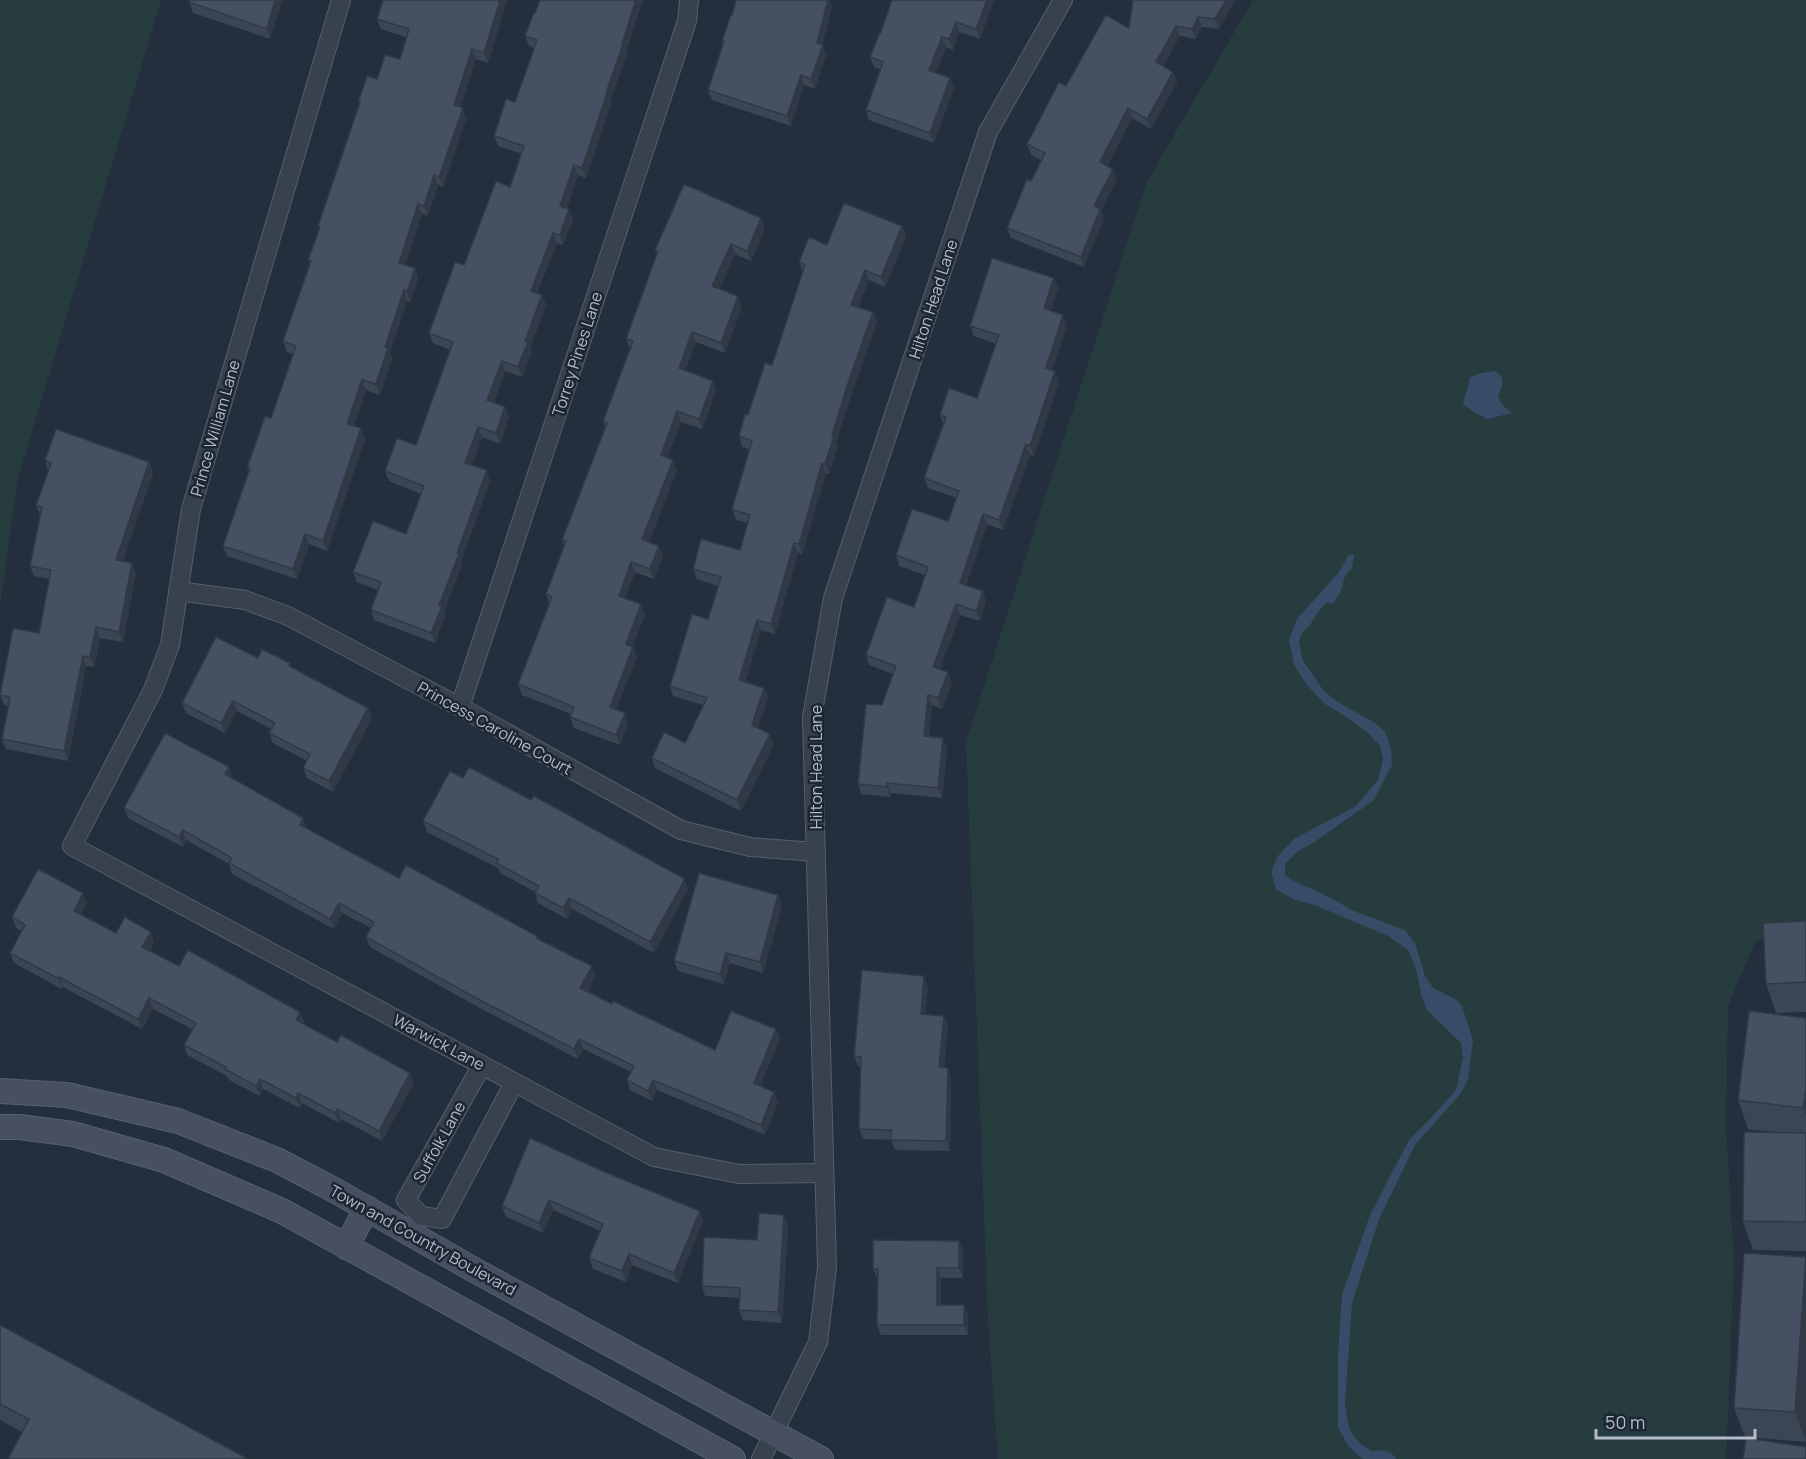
<svg xmlns="http://www.w3.org/2000/svg" width="1806" height="1459" font-family="Manrope,sans-serif">
<style>
.green{fill:#263c3f}
.water{fill:#394c67}
.lines{fill:none;stroke-linecap:round;stroke-linejoin:round}
.minor-casing{stroke:#565f6c;stroke-width:20}
.secondary-casing{stroke:#565f6c;stroke-width:26}
.minor{stroke:#38414e;stroke-width:18}
.secondary{stroke:#465061;stroke-width:24}
.wall{fill:#3b4654}
.shaded-wall{fill:#303945}
.building{fill:#455162;stroke:#303945;stroke-width:1.5}
.labels{text-anchor:middle;dominant-baseline:central;stroke-width:5;stroke-linejoin:round;paint-order:stroke}
.street-label{font-size:16px;fill:#b4bcc9;stroke:#1d2633}
</style>
<rect width="100%" height="100%" fill="#242f3e"/>
<!-- green -->
<g class="green">
<path d="M0,0H161L17,482L0,607Z"/>
<path d="M1253,0H1806V936L1756,940L1728,1006L1726,1128L1734,1262L1726,1459H998L988,1321L966,742L1147,181Z"/>
</g>
<!-- water -->
<g class="water">
<path d="M1495,371C1507,378 1502,386 1498,397L1503,406L1512,413L1487,419L1475,413L1463,404L1470,378L1477,374Z"/>
<path d="M1354,554L1352,568L1345,576L1341,591L1333,604L1327,602L1319,611L1309,626L1302,633L1299,641L1302,659L1323,690L1336,701L1375,723L1385,732L1391,748L1392,765L1374,800L1313,843L1298,851L1285,864V875L1294,881L1325,895L1354,911L1405,930L1415,943L1425,976L1433,988L1455,999L1462,1006L1473,1041L1468,1079L1461,1093L1415,1145L1379,1219L1352,1303L1345,1403L1349,1429L1360,1444L1372,1451L1383,1450L1392,1454L1397,1459H1363L1349,1447L1338,1428V1356L1342,1295L1370,1215L1409,1140L1432,1117L1456,1090L1463,1058L1461,1043L1427,1010L1421,994L1416,968L1408,950L1388,936L1315,905L1296,900L1276,890L1271,872L1278,856L1294,839L1356,806L1378,780L1383,759L1380,746L1370,735L1351,720L1325,704L1307,685L1294,665L1289,640L1297,619L1339,572L1348,556Z"/>
</g>
<g class="lines">
<defs>
<g id="minor">
<path d="M341,0L191,509L170,645L153,690L72,846L654,1157L739,1174L824,1173"/>
<path d="M178,591L245,600L288,616L460,707L681,830L750,847L816,852"/>
<path d="M460,707L687,21L689,0"/>
<path d="M482,1065L406,1200L421,1216L442,1219L514,1083"/>
<path d="M761,1459L818,1342L827,1267L812,717L833,598L988,132L1063,0"/>
</g>
<g id="secondary">
<path d="M0,1091L67,1095L178,1121L277,1160L336,1191L476,1271L821,1459"/>
<path d="M0,1127H20L73,1134L164,1160L282,1211L733,1459"/>
<path d="M346,1247L367,1208"/>
</g>
</defs>
<!-- minor casing -->
<use href="#minor" class="minor-casing"/>
<!-- secondary casing -->
<use href="#secondary" class="secondary-casing"/>
<!-- minor -->
<use href="#minor" class="minor"/>
<!-- secondary -->
<use href="#secondary" class="secondary"/>
</g>
<!-- wall -->
<g class="wall">
<path d="M190,0H282L270,39L193,13L189,2Z"/>
<path d="M507,0L488,63L476,59L460,108L466,119L443,187L438,185L428,216L422,214L405,265L415,268L418,279L410,302L407,301L390,353L392,358L380,395L366,390L354,426L365,439L327,551L309,544L297,579L227,556L223,546L249,471L247,468L271,418L293,354L287,352L283,341L310,264L308,260L319,229L318,226L359,104L358,102L377,79L400,59L406,37L381,29L377,19Z"/>
<path d="M892,0H994L980,39L959,32L953,50L946,47L936,73L954,88L934,143L869,120L866,110L880,69L874,67L870,57L880,34Z"/>
<path d="M1235,0L1219,29L1202,27L1195,39L1180,36L1163,66L1173,72L1177,82L1151,129L1132,118L1107,166L1113,169L1117,179L1101,210L1104,219L1084,267L1011,238L1007,228L1041,160L1031,155L1027,144L1066,86L1129,28Z"/>
<path d="M832,6L822,44L826,55L815,89L804,85L791,126L712,100L708,90L723,45L722,41L732,15Z"/>
<path d="M525,36L626,52L627,54L610,101L611,104L586,178L578,175L567,208L569,209L573,220L563,245L557,243L537,293L542,295L546,305L530,348L532,352L522,377L505,371L494,403L509,417L500,444L482,437L472,465L490,481L461,561L462,564L444,612L445,616L435,643L374,620L371,610L378,590L357,582L353,572L406,534L421,494L389,481L385,471L416,445L450,350L433,343L429,333L464,265L510,187L522,154L498,146L494,136L515,102L534,48L529,46Z"/>
<path d="M902,226L906,236L885,287L869,280L858,307L873,312L877,322L853,390L836,442L838,446L829,474L826,473L802,554L798,553L775,634L761,630L745,682L764,688L768,698L758,728L774,744L741,811L655,768L652,758L685,743L703,705L673,696L670,686L708,619L718,586L697,579L693,569L740,550L748,523L736,520L732,509L749,449L742,447L739,436L772,365L803,272L799,262L827,245Z"/>
<path d="M765,229L751,261L735,254L719,289L742,306L725,353L696,342L685,371L716,391L702,429L681,422L667,457L673,460L677,470L649,542L663,556L654,579L635,572L625,598L641,604L645,615L632,647L637,657L616,710L628,724L620,745L574,728L570,717L571,714L522,695L518,684L549,604L546,594L564,546L562,540L605,427L603,421L630,349L626,339L657,255L655,250Z"/>
<path d="M1054,278L1058,288L1051,310L1067,325L1052,370L1059,381L1034,456L1030,455L1003,530L987,524L966,585L986,601L980,621L960,615L940,669L952,683L942,709L932,705L929,737L943,738L947,749L942,798L891,793L890,797L861,794L858,784L882,705L893,674L869,665L866,655L914,607L925,575L899,566L896,555L948,521L957,498L928,488L924,478L943,423L940,415L977,398L996,344L974,336L970,326Z"/>
<path d="M45,460L149,462L153,473L123,561L136,573L123,642L100,638L94,667L86,666L68,761L6,749L2,739L8,706L4,705L0,695L39,633L49,579L34,576L30,566L40,515L36,505L48,470Z"/>
<path d="M258,658L291,667L368,708L372,718L333,792L307,778L303,768L307,761L273,743L269,733L271,729L237,711L225,733L186,713L182,703Z"/>
<path d="M229,767L232,777V778L307,828L399,878L537,936L539,939L595,976L588,991L612,1004L715,1050L780,1039L760,1086L774,1092L778,1102L765,1135L657,1090L652,1101L630,1090L627,1080L631,1072L583,1049L578,1059L478,1007L370,947L366,937L371,928L342,913L334,929L232,874L229,864L186,840L183,847L128,818L124,808Z"/>
<path d="M423,821L688,889L654,953L572,909L567,919L538,903L535,892L500,873L498,868L427,832Z"/>
<path d="M87,903L81,914L116,933L154,942L150,951L179,966L300,1012L304,1022L303,1024L414,1083L382,1141L341,1119L339,1123L302,1103L300,1108L263,1089L260,1096L229,1080L227,1076L187,1055L184,1045L192,1029L153,1009L142,1029L63,987L62,989L14,963L10,953L22,931L16,928L12,917Z"/>
<path d="M782,905L763,973L730,963L724,984L678,971L674,961Z"/>
<path d="M1806,921V1012L1776,1013L1766,984Z"/>
<path d="M928,987L925,1014L944,1016L948,1026L944,1067L951,1078L950,1151L895,1150L891,1140L863,1139L859,1129L861,1066H858L854,1056Z"/>
<path d="M1806,1018V1251L1753,1250L1743,1221L1775,1132L1748,1129L1738,1100Z"/>
<path d="M607,1173L700,1211L703,1221L678,1283L632,1265L626,1282L593,1269L589,1258L600,1231L553,1210L543,1233L506,1217L502,1206Z"/>
<path d="M788,1225L782,1323L743,1320L739,1310L740,1298L705,1296L702,1286L757,1240Z"/>
<path d="M959,1241L963,1251V1278H941V1305H964L968,1315V1335H881L877,1325L878,1279L873,1269Z"/>
<path d="M1744,1253L1806,1442L1745,1437L1734,1408Z"/>
<path d="M0,1325L248,1459L22,1432L0,1420Z"/>
</g>
<!-- shaded-wall -->
<g class="shaded-wall">
<path d="M275,0H282L270,39L267,29Z"/>
<path d="M500,0H507L488,63L484,53Z"/>
<path d="M636,0H643L626,52L627,54L610,101L611,104L586,178L582,168Z"/>
<path d="M828,0H830L832,6L822,48L823,45L826,55L815,89L811,79L817,43Z"/>
<path d="M987,0H994L980,39L976,29Z"/>
<path d="M1226,0H1235L1219,29L1215,19Z"/>
<path d="M1198,17L1202,27L1195,39L1192,29Z"/>
<path d="M956,22L959,32L953,50L949,39Z"/>
<path d="M1176,26L1180,36L1160,72L1156,62Z"/>
<path d="M942,37L946,47L933,81L929,70Z"/>
<path d="M472,49L476,59L458,116L454,105Z"/>
<path d="M1173,72L1177,82L1151,129L1147,119Z"/>
<path d="M801,75L804,85L791,126L787,116Z"/>
<path d="M950,78L954,88L934,143L930,133Z"/>
<path d="M463,108L466,119L443,187L439,177Z"/>
<path d="M1128,108L1132,118L1104,173L1100,162Z"/>
<path d="M574,165L578,175L564,216L560,206Z"/>
<path d="M1113,169L1117,179L1101,210L1104,219L1084,267L1081,257L1094,206Z"/>
<path d="M434,175L438,185L428,216L424,206Z"/>
<path d="M418,204L422,214L403,273L399,263Z"/>
<path d="M569,209L573,220L563,245L560,235Z"/>
<path d="M761,218L765,229L751,261L747,251Z"/>
<path d="M902,226L906,236L885,287L881,277Z"/>
<path d="M553,233L557,243L534,301L531,291Z"/>
<path d="M731,244L735,254L716,296L712,286Z"/>
<path d="M415,268L418,279L410,302L407,292Z"/>
<path d="M865,270L869,280L855,315L851,305Z"/>
<path d="M1054,278L1058,288L1048,319L1044,308Z"/>
<path d="M404,290L407,301L390,353L392,358L380,395L376,384L385,347Z"/>
<path d="M542,295L546,305L530,348L532,352L522,377L518,367L525,341Z"/>
<path d="M738,296L742,306L725,353L721,343Z"/>
<path d="M873,312L877,322L853,390L836,442L838,446L829,474L825,464L832,435L849,380Z"/>
<path d="M1063,315L1067,325L1050,378L1046,368Z"/>
<path d="M692,332L696,342L683,378L679,368Z"/>
<path d="M502,361L505,371L491,411L487,400Z"/>
<path d="M1055,371L1059,381L1034,456L1030,446Z"/>
<path d="M362,380L366,390L351,434L347,424Z"/>
<path d="M713,381L716,391L702,429L699,419Z"/>
<path d="M505,407L509,417L500,444L496,433Z"/>
<path d="M677,411L681,422L664,465L661,455Z"/>
<path d="M478,427L482,437L469,473L465,463Z"/>
<path d="M361,428L365,439L327,551L323,541Z"/>
<path d="M1026,444L1030,455L1003,530L999,520Z"/>
<path d="M673,460L677,470L646,550L642,539Z"/>
<path d="M149,462L153,473L120,570L116,560Z"/>
<path d="M822,463L826,473L802,554L799,544Z"/>
<path d="M487,470L490,481L461,561L462,564L444,612L445,616L435,643L431,633L439,605Z"/>
<path d="M983,514L987,524L963,593L960,583Z"/>
<path d="M305,534L309,544L297,579L293,569Z"/>
<path d="M794,543L798,553L775,634L771,624Z"/>
<path d="M659,546L663,556L654,579L650,569Z"/>
<path d="M631,562L635,572L622,606L619,596Z"/>
<path d="M132,563L136,573L123,642L119,632Z"/>
<path d="M983,591L986,601L980,621L976,611Z"/>
<path d="M641,604L645,615L629,654L626,644Z"/>
<path d="M956,604L960,615L937,677L933,667Z"/>
<path d="M757,620L761,630L742,690L739,680Z"/>
<path d="M96,627L100,638L94,667L90,657Z"/>
<path d="M633,647L637,657L613,718L610,707Z"/>
<path d="M83,656L86,666L68,761L64,751Z"/>
<path d="M948,672L952,683L942,709L938,698Z"/>
<path d="M764,688L768,698L756,735L752,725Z"/>
<path d="M928,695L932,705L928,747L924,736Z"/>
<path d="M233,701L237,711L225,733L221,723Z"/>
<path d="M368,708L372,718L333,792L329,781Z"/>
<path d="M625,713L628,724L620,745L616,735Z"/>
<path d="M770,734L774,744L741,811L737,800Z"/>
<path d="M943,738L947,749L942,798L938,788Z"/>
<path d="M229,767L232,777L229,784L225,774Z"/>
<path d="M887,783L891,793L890,797L887,787Z"/>
<path d="M303,818L307,828L303,835L300,825Z"/>
<path d="M183,830L186,840L183,847L179,837Z"/>
<path d="M685,879L688,889L654,953L650,942Z"/>
<path d="M83,893L87,903L77,921L74,911Z"/>
<path d="M778,895L782,905L763,973L760,962Z"/>
<path d="M569,898L572,909L567,919L563,908Z"/>
<path d="M339,903L342,913L334,929L330,919Z"/>
<path d="M151,932L154,942L146,957L142,947Z"/>
<path d="M726,953L730,963L724,984L720,974Z"/>
<path d="M592,966L595,976L584,998L580,988Z"/>
<path d="M924,976L928,987L924,1024L921,1014Z"/>
<path d="M59,977L63,987L62,989L59,979Z"/>
<path d="M149,998L153,1009L142,1029L138,1019Z"/>
<path d="M300,1012L304,1022L299,1030L296,1020Z"/>
<path d="M944,1016L948,1026L943,1078L939,1067Z"/>
<path d="M776,1029L780,1039L757,1094L754,1083Z"/>
<path d="M579,1039L583,1049L578,1059L574,1049Z"/>
<path d="M948,1068L951,1078L950,1151L946,1141Z"/>
<path d="M410,1073L414,1083L382,1141L379,1131Z"/>
<path d="M260,1079L263,1089L260,1096L256,1086Z"/>
<path d="M653,1080L657,1090L652,1101L648,1091Z"/>
<path d="M1806,1088V1115L1803,1108Z"/>
<path d="M774,1092L778,1102L765,1135L761,1125Z"/>
<path d="M298,1093L302,1103L300,1108L296,1098Z"/>
<path d="M337,1109L341,1119L339,1123L335,1113Z"/>
<path d="M549,1200L553,1210L543,1233L539,1223Z"/>
<path d="M700,1211L703,1221L678,1283L674,1273Z"/>
<path d="M784,1215L788,1225L782,1323L778,1312Z"/>
<path d="M959,1241L963,1251V1278L959,1268Z"/>
<path d="M629,1254L632,1265L626,1282L622,1271Z"/>
<path d="M1806,1258V1442L1795,1412Z"/>
<path d="M937,1268L941,1278V1315L937,1305Z"/>
<path d="M964,1305L968,1315V1335L964,1325Z"/>
</g>
<!-- building -->
<g class="building">
<path d="M190,0H275L267,29L189,2Z"/>
<path d="M383,0H500L484,53L472,49L454,105L463,108L439,177L434,175L424,206L418,204L399,263L415,268L407,292L404,290L385,347L388,348L376,384L362,380L347,424L361,428L323,541L305,534L293,569L223,546L250,468H247L265,416L271,418L296,346L283,341L311,261L308,260L320,227L318,226L360,102H358L367,76L377,79L385,55L400,59L409,29L377,19Z"/>
<path d="M540,0H636L622,44H623L606,93H607L582,168L574,165L560,206L569,209L560,235L553,233L531,291L542,295L525,341L528,342L518,367L502,361L487,400L505,407L496,433L478,427L465,463L487,470L457,553L459,554L439,605L442,606L431,633L371,610L381,582L353,572L373,521L406,534L424,486L385,471L397,438L416,445L453,342L429,333L455,262L464,265L496,181L510,187L524,146L494,136L506,99L515,102L537,40L525,36L534,12L535,13Z"/>
<path d="M736,0H828L817,43L823,45L811,79L801,75L787,116L708,90L724,41H722L731,14L732,15Z"/>
<path d="M892,0H987L976,29L956,22L949,39L942,37L929,70L950,78L930,133L866,110L883,62L870,57L879,34H880Z"/>
<path d="M1133,0H1226L1215,19L1198,17L1192,29L1176,26L1156,62L1173,72L1147,119L1128,108L1100,162L1113,169L1094,206L1100,209L1081,257L1007,228L1027,179L1031,181L1045,153L1027,144L1059,82L1066,86L1106,15L1129,28Z"/>
<path d="M684,184L761,218L747,251L731,244L712,286L738,296L721,343L692,332L679,368L713,381L699,419L677,411L661,455L673,460L642,539L659,546L650,569L631,562L619,596L641,604L626,644L633,647L610,707L625,713L616,735L570,717L574,707L518,684L552,597L546,594L566,541L562,540L607,423L603,421L633,341L626,339L658,251L655,250Z"/>
<path d="M844,203L902,226L881,277L865,270L851,305L873,312L849,380L832,435L834,436L825,464L822,463L799,544L794,543L771,624L757,620L739,680L764,688L752,725L770,734L737,800L652,758L664,732L685,743L707,698L670,686L692,614L708,619L721,577L693,569L701,539L740,550L750,515L732,509L752,441L739,436L745,414L748,415L765,363L772,365L805,265L799,262L809,237L827,245Z"/>
<path d="M992,258L1054,278L1044,308L1063,315L1046,368L1055,371L1030,446L1026,444L999,520L983,514L960,583L983,591L976,611L956,604L933,667L948,672L938,698L928,695L924,736L943,738L938,788L887,783V787L858,784L866,704L882,705L896,666L866,655L887,597L914,607L928,567L896,555L912,509L948,521L959,491L924,478L946,417L940,415L949,388L977,398L999,335L970,326Z"/>
<path d="M56,429L149,462L116,560L132,563L119,632L96,627L90,657L83,656L64,751L2,739L10,697L0,695L13,628L39,633L51,570L30,566L42,507L36,505L51,463L45,460Z"/>
<path d="M216,637L258,658L262,649L290,663L289,666L368,708L329,781L303,768L310,754L269,733L275,723L233,701L221,723L182,703Z"/>
<path d="M165,733L229,767L225,774L303,818L300,825L399,878L406,865L537,936L536,938L592,966L580,988L612,1004L613,1001L715,1050L731,1011L776,1029L754,1083L774,1092L761,1125L653,1080L648,1091L627,1080L634,1066L579,1039L574,1049L474,997L366,937L374,922L339,903L330,919L229,863L232,858L183,830L179,837L124,808Z"/>
<path d="M469,767L531,800L534,796L685,879L650,942L569,898L563,908L535,893L539,886L496,863L498,859L423,821L450,771L463,778Z"/>
<path d="M38,869L83,893L74,911L116,933L125,917L151,932L142,947L179,966L188,950L300,1012L296,1020L337,1042L341,1035L410,1073L379,1131L337,1109L335,1113L298,1093L296,1098L260,1079L256,1086L225,1069L226,1067L184,1045L196,1023L149,998L138,1019L59,977V979L10,953L25,925L12,917Z"/>
<path d="M699,873L778,895L760,962L726,953L720,974L674,961Z"/>
<path d="M1806,921V982L1766,984L1763,923Z"/>
<path d="M862,970L924,976L921,1014L944,1016L939,1067L948,1068L946,1141L891,1140V1130L859,1129L861,1057L854,1056Z"/>
<path d="M1749,1011L1806,1018V1088L1803,1108L1738,1100Z"/>
<path d="M1744,1132L1806,1133V1222L1743,1221Z"/>
<path d="M530,1138L607,1173L700,1211L674,1273L629,1254L622,1271L589,1258L603,1224L549,1200L539,1223L502,1206Z"/>
<path d="M759,1213L784,1215L778,1312L739,1310L740,1288L702,1286L704,1237L757,1240Z"/>
<path d="M873,1240L959,1241V1268H937V1305H964V1325H877L878,1269H873Z"/>
<path d="M1744,1253L1806,1257L1795,1412L1734,1408Z"/>
<path d="M0,1325L248,1459H8L29,1419L0,1404Z"/>
<path d="M1746,1438L1806,1447V1459H1743Z"/>
</g>
<g class="labels">
<!-- street labels -->
<g class="street-label">
<text transform="translate(933 299) rotate(-72)">Hilton Head Lane</text>
<text transform="translate(577 354) rotate(-72)">Torrey Pines Lane</text>
<text transform="translate(215 428) rotate(-74)">Prince William Lane</text>
<text transform="translate(495 728) rotate(29)">Princess Caroline Court</text>
<text transform="translate(816 767) rotate(-90)">Hilton Head Lane</text>
<text transform="translate(439 1042) rotate(28)">Warwick Lane</text>
<text transform="translate(439 1142) rotate(-61)">Suffolk Lane</text>
<text transform="translate(423 1240) rotate(29)">Town and Country Boulevard</text>
</g>
</g>
<!-- scale -->
<path d="M1596 1429v9h159v-9" fill="none" stroke="#b4bcc9" stroke-width="3"/>
<text x="1605" y="1429" font-size="18" fill="#b4bcc9" stroke="#1d2633" stroke-width="4.5" paint-order="stroke">50 m</text>
</svg>
